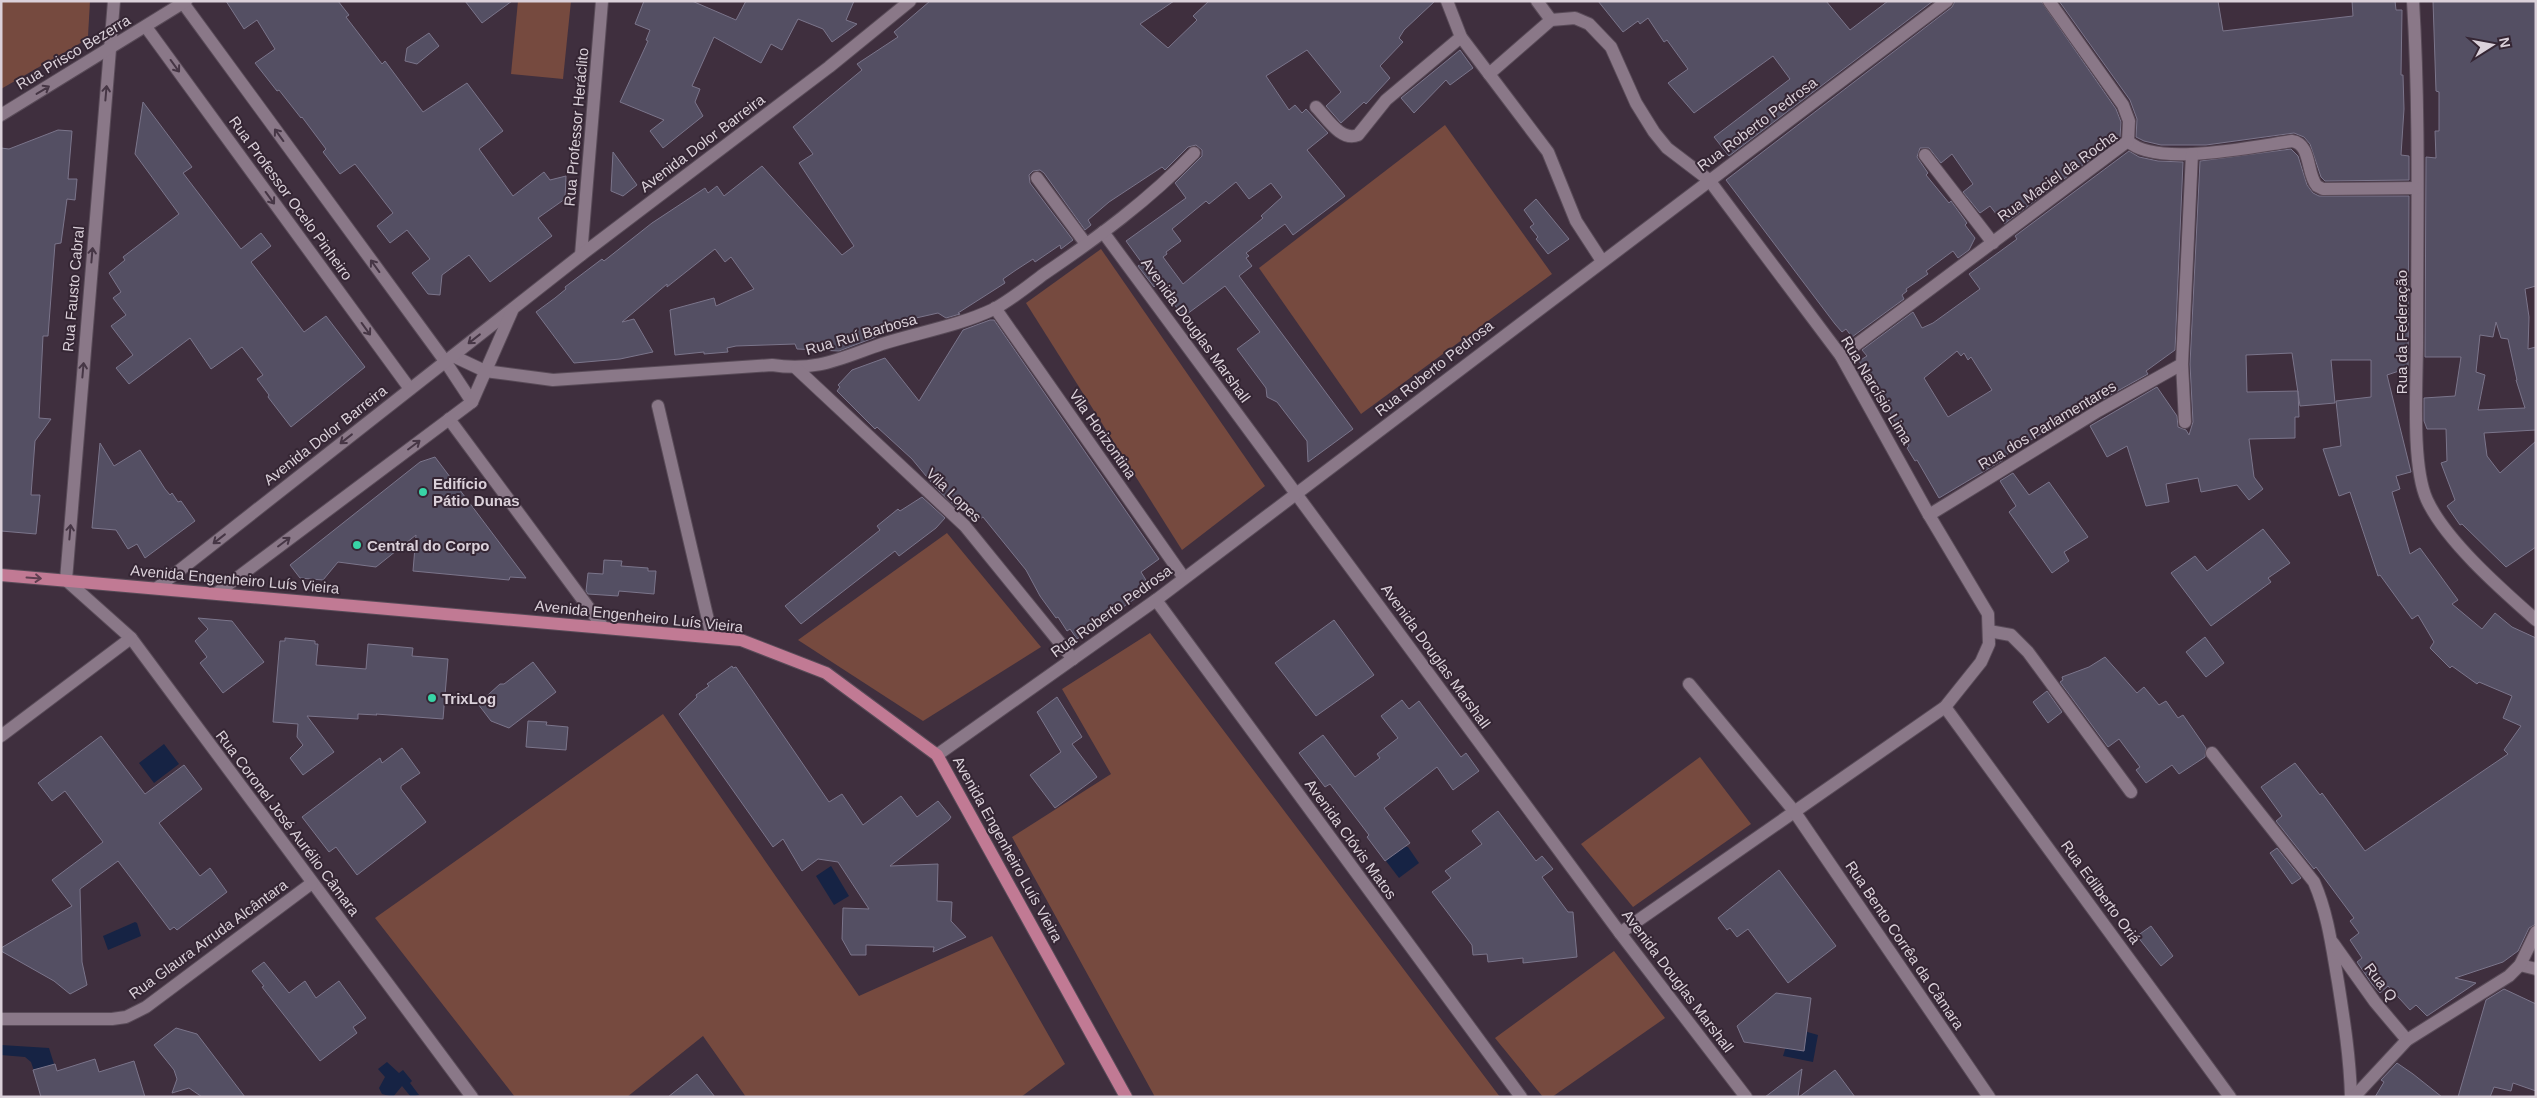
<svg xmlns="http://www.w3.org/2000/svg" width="2537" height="1098" font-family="Helvetica,sans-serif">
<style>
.green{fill:#764a3f}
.water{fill:#162344}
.building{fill:#544f63;stroke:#7b758b;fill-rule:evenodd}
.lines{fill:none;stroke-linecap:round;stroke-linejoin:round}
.minor-casing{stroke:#594b58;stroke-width:14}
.major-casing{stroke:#594b58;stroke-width:14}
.minor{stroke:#8a7888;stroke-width:12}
.major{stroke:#c17a94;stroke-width:12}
.oneway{stroke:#463645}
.oneway2{stroke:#5f3f51}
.poi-dot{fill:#38d4a6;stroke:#352634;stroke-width:2}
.labels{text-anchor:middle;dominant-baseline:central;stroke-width:4;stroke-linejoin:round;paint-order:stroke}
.street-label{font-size:15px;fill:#dbd1da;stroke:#352634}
.poi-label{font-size:15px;font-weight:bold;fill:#dbd1da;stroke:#352634;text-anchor:start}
</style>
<rect width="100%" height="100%" fill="#3f2f3e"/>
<!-- green -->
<g class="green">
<path d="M1,1H90L88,36L84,41L1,89Z"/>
<path d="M518,1H571L563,79L511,74Z"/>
<path d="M1445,125L1552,274L1361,414L1259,268Z"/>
<path d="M1101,249L1265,486L1182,550L1026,303Z"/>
<path d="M947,533L1041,647L923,721L798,640Z"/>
<path d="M1150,633L1500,1097H1155L1012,837L1111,774L1062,689Z"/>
<path d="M663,714L859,996L992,936L1065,1064L1021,1097H746L703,1036L627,1097H515L375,918Z"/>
<path d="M1700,757L1751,824L1633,907L1581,844Z"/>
<path d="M1614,951L1665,1018L1552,1097H1543L1495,1038Z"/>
</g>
<!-- water -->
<g class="water">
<path d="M164,744L179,764L154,783L139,763Z"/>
<path d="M1403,846L1408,847L1419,863L1399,878L1383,857Z"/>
<path d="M831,866L849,896L834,905L816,876Z"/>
<path d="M135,922L137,923L141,936L108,950L103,936Z"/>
<path d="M1804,1031L1818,1035L1813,1062L1783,1056L1787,1043Z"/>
<path d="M1,1045L49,1048L54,1064L34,1071L31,1062L25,1057L1,1055Z"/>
<path d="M387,1062L399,1073L403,1070L412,1081L410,1083L419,1095L411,1097L402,1086L393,1097L382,1094L379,1088L385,1077L378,1069Z"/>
</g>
<!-- building -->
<g class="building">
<path d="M226,1H338L349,15L346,17L382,64L385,61L423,112L467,83L503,131L479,149L513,196L544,172L550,180L566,176L565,199L538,218L552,236L490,282L469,255L442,275L440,295L428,294L412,273L430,259L407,230L390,243L377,226L393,213L355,164L340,174L323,152L326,149L302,117L301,118L279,90L277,91L255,63L275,49L257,20L244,29Z"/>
<path d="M465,1H512L482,23Z"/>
<path d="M644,1H692L736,20L746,1H854L846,20L857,24L832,42L823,29L798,19L782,50L771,44L761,63L714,37L692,86L700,89L695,102L703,116L663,148L650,131L664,120L620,102L648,41L646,40L650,30L635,24Z"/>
<path d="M930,1H1174L1140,24L1168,48L1197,20L1193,16L1209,1H1435L1404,30L1399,38L1403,42L1380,66L1390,78L1366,104L1364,102L1341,123L1326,106L1341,92L1307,50L1266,76L1289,110L1295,105L1302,113L1306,109L1328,133L1307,150L1345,196L1293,235L1285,224L1246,253L1249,256L1246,258L1252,266L1239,276L1353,429L1308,462L1307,441L1277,402L1267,397L1266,388L1237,349L1260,332L1225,286L1183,317L1159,282L1154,287L1138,266L1142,263L1126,241L1186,198L1175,183L1202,156V150L1196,145L1188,147L1165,170L1162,167L1109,202L1088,220L1091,225L1085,230L1044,173L1040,170L1033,171L1029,175L1030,183L1073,240L1061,249L1060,245L1035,262L1033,259L1016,270L1003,279L1005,283L958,313L960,314L946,318L938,313L894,323L895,325L876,331V337L839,351L797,349L795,344L736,346L727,348L728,352L704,354V352L675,355L670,310L714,298L716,306L754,289L731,257L725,262L715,249L667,287V284L622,322L634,319L653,352L620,359L574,363L536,312L555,298L566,289L565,287L602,259L604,261L652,223L705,188L708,193L717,186L724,196L762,166L842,255L854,246L799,163L813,154L793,127L862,70L857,64L898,37L894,32ZM1236,182L1249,199L1271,183L1282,197L1261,216L1263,218L1183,284L1163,257L1167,254L1166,252L1181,241L1172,229L1206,201L1209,204Z"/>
<path d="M1598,1H1826L1850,30L1888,1H1933L1729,156L1714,137L1790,79L1773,56L1694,113L1668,83L1688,69L1667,40L1664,42L1648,18L1640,24L1638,21L1623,32Z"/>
<path d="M1955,1H2041L2116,109L2121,122L2120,137L2004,224L1990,206L1980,213L1963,192L1973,184L1952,154L1941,163L1929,148H1920L1917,157L1928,173L1926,175L1949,203L1951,201L1967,223L1965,225L1975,238L1969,250L1958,258L1953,251L1926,271L1928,274L1906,289L1907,291L1902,295L1904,299L1852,337L1846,329L1842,332L1835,324L1726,180L1952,7Z"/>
<path d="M2059,1H2218L2223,31L2353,16L2352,1H2395L2396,10H2402L2401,75H2403L2404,109L2401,155L2409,156V180L2325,181L2321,177L2310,144L2304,137L2294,133L2206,145H2161L2144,141L2136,137L2137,119L2130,100Z"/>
<path d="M2433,1H2536V286L2525,289L2529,317L2528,349L2536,347V430L2484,433L2487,456L2500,473L2536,441V547L2506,567L2462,524L2460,525L2447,506L2455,500L2441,463L2447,461L2446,429H2427L2424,421V398L2455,396L2461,357H2425L2426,157L2436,158L2435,131H2439V92L2436,91ZM2496,322L2501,338L2508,339L2517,380H2516L2525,408L2478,410L2485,375L2476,372L2480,335L2493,337Z"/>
<path d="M429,33L439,46L417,64L405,61L407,48Z"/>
<path d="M1460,50L1473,68L1450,85L1446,80L1414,113L1401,98Z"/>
<path d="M143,102L192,167L183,173L241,249L261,233L271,246L251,262L304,332L326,316L365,367L291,427L268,397L269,395L257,379L263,375L242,347L211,369L190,338L129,384L116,368L133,355L111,326L126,315L113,298L121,292L109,273L125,260L123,257L179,214L135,154Z"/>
<path d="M58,130L72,131L68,179H77L75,200L67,199L61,243L55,244L48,336H43L39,418L51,419L35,441L31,495H40L36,534L1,531V148L9,149Z"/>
<path d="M2291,149L2298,156L2307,185L2313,193L2319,196H2409L2408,368L2387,375L2411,472L2396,476L2400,489L2392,492L2410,554L2420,548L2458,600L2452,604L2482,629L2495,613L2512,627L2536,638V924L2529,928L2518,951L2503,962L2455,978L2476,983L2427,1016L2416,1005L2410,1010L2388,986L2380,993L2372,984L2357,962L2362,958L2350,940L2359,933L2350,921L2354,918L2316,867L2314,869L2276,821L2282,816L2261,787L2295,763L2320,795L2322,793L2365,851L2508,754L2504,750L2521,726L2503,718L2512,696L2479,682L2477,684L2452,666L2450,668L2430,648L2434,642L2418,615L2412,619L2380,575L2378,576L2350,492L2339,496L2323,449L2341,446L2336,401L2371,397V360H2331L2335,403L2300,406L2292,353L2246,355L2247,392L2298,391L2299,417H2295V438L2249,439L2254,477L2263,489L2249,500L2237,485L2201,492L2198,478L2166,484L2169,502L2146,506L2127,446L2107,457L2090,426L2157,387L2177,416L2178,427L2186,430L2189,435L2193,422L2190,364L2200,161Z"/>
<path d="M2129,151L2139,157L2158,161L2183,162L2175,350L2146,371L2148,374L2044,432L2001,458L2003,460L1939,498L1917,460L1915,461L1907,448L1909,446L1880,396L1882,395L1859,361L1867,356L1862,350L1913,312L1922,328L1933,323L1980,289L1969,274L2017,239L2015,236ZM1957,351L1961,356L1964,353L1968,360L1971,357L1992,390L1948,417L1924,378Z"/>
<path d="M613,152L637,185L623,196L611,191Z"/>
<path d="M1536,199L1569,239L1548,254L1536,239L1538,237L1530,227L1534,224L1524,210Z"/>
<path d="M990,320H994L1159,559L1141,572L1149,585L1135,594L1136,598L1077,639L1070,629L1067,631L1058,617L1056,618L1040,596L1026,570L983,517L978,520L962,502L956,507L936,488L912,459L877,427L875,429L837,391L840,387L838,385L852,370L885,358L919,401L963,330Z"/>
<path d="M100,443L114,466L140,450L165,489L170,495L172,493L178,502L181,501L195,521L145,558L137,544L128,549L116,530L92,528Z"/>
<path d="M435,457L526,578L510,577L509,580L413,571L416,535L376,567L338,562L323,580L300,578L290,565L420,462Z"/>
<path d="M2013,473L2029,495L2049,482L2088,537L2064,552L2069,561L2052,573L2009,512L2016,506L2000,481Z"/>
<path d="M922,497L945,518L936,528L899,556L895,551L801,624L785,606L880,530L877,526L898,509L900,511Z"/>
<path d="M2263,529L2290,563L2268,578L2271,582L2211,626L2171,573L2195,556L2207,571Z"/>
<path d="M604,560L622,561L621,566L648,568V571H656L654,594L619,591L618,596L588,594L586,591L588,573L603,574Z"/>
<path d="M198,618L232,621L264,662L223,693L200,663L207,657L195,641L208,629Z"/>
<path d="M1334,620L1374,675L1316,716L1275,663Z"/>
<path d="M2205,637L2224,663L2206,677L2186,652Z"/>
<path d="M285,638L315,641V644H318L316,665L366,669L368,644L413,648L412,656L448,659L443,719L376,714L377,715L358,714V719L307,716L334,752L303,775L290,758L303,745L297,737L298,724L273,722L280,641H285Z"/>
<path d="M2105,657L2137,693L2144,687L2159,705L2166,701L2178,718L2183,715L2206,748L2205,757L2179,774L2172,765L2146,783L2136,770L2140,767L2119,739L2108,747L2060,682L2063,680L2062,677L2089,667Z"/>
<path d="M533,662L556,692L509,728L491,721L478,704L500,684H504Z"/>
<path d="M732,666L733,668L736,667L752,690L829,802L842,794L863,825L901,796L917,817L938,801L951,817L949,820L890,866L938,864L937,901L952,902L951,921L966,937L933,952L934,947L866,945V955H851L842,939L843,908L869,909L838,862L818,859L802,871L783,839L773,847L679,714L697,697L696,695L709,686L707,684Z"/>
<path d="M2047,691L2062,712L2048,723L2033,702Z"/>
<path d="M1057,697L1082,737L1072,744L1097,777L1055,808L1030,775L1061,752L1037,712Z"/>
<path d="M1402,700L1409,709L1419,701L1461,757L1466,753L1479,771L1453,790L1437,767L1384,808L1410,843L1385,861L1367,837L1369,835L1330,784L1325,787L1299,753L1323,735L1355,777L1380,758L1377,754L1398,738L1381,716Z"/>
<path d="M528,721L547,722L546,725L568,727L566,750L526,747Z"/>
<path d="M101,736L145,794L184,765L202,789L159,823L200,876L210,868L227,892L177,930L174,927L170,930L118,861L80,889L82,962L87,985L70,994L54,981L1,951V948L72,906L52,880L103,842L65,791L52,801L38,783Z"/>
<path d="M402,748L420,773L401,786V789L426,822L357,875L336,847L329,852L302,817L380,758L382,763Z"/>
<path d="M1498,811L1536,861L1542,856L1553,869L1542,877L1568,912H1573L1577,957L1523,963V958L1488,962L1487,954L1473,955L1472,945L1432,892L1451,878L1445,871L1482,844L1472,831Z"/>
<path d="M2277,848L2301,878L2292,884L2270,853Z"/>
<path d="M1779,870L1836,946L1788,983L1748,929L1737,937L1730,928L1727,930L1718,918Z"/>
<path d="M2151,926L2173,956L2161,966L2137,936Z"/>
<path d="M264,962L289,993L305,981L316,998L339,981L366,1018L353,1027L357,1033L320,1061L262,987L264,986L252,971Z"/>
<path d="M2504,989L2536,1004V1091L2513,1083L2511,1091L2494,1087L2490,1097H2458L2486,1000Z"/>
<path d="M1776,993L1811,998L1804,1051L1744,1042L1737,1026Z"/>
<path d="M176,1028L197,1034L245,1097H202L189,1088L172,1093L177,1079L174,1070L154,1045Z"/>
<path d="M95,1059L99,1072L134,1061L145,1097H41L33,1070L55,1064L57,1071Z"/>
<path d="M2397,1063L2413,1074L2442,1097H2375L2384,1082L2381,1080Z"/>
<path d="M1802,1069L1798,1097H1765Z"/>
<path d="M1835,1070L1855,1097H1799Z"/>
<path d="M697,1074L715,1097H668Z"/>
</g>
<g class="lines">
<defs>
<g id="minor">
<path d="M114,1L66,580L131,638L472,1097"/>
<path d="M1447,1L1461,37L1548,152L1576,221L1602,261"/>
<path d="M1537,1L1551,20"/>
<path d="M2049,1L2123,105L2129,121L2128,141"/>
<path d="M2413,1C2420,115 2417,228 2417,342C2417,383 2411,465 2427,500C2446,541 2501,589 2536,620"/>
<path d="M183,3L445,361L472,402"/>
<path d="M146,27L410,389"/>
<path d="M1489,74L1551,20L1575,18L1589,24L1611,47L1636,103L1654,132L1667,148L1709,180L1841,356L1929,515L1988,614L1989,644L1981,662L1945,707L1620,933"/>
<path d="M1316,107C1327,118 1341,142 1358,135L1386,100L1461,37"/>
<path d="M1,115L186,1"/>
<path d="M2128,141C2155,168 2256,146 2292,141C2312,144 2306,174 2317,186L2323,189L2417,188"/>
<path d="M1925,155L1993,243"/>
<path d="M1037,178L1086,244"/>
<path d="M1103,232L1620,933L1746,1097"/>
<path d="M581,255L602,1"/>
<path d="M995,308L1184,578"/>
<path d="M453,356L485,371L553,380L772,365C817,372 841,358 882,344C920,332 958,326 994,309C1011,300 1028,286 1044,274C1097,238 1149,200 1194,153"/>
<path d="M1841,356L2128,141"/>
<path d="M2182,364L2185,422"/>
<path d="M797,369L965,526L1073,659"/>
<path d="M658,406L712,637"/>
<path d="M449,419L603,627"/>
<path d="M1929,515L2098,411L2182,364L2192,154"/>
<path d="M157,588L581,255L829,67L910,1"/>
<path d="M217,593L472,402L512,311"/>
<path d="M1156,600L1521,1097"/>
<path d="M1989,631L2011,635L2028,652L2131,792"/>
<path d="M1689,684L1794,811L1989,1097"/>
<path d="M1945,707L2230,1097"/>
<path d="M1,736L131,638"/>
<path d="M2212,753L2314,882C2328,914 2332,948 2338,982C2344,1020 2350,1058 2351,1097"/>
<path d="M937,755L1156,600L1947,1"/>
<path d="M2333,943L2375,1002L2407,1040"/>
<path d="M2520,965L2536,969"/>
<path d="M1,1019H112L126,1017L146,1007L312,883"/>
<path d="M2354,1097L2407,1040L2509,976L2520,965L2536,932"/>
</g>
<path id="major" d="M1,575L741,640L826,673L937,755L1126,1097"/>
</defs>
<!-- minor casing -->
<use href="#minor" class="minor-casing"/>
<!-- major casing -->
<use href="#major" class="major-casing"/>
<!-- minor -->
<use href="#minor" class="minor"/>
<!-- major -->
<use href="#major" class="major"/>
</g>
<!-- one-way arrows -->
<defs><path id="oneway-shaft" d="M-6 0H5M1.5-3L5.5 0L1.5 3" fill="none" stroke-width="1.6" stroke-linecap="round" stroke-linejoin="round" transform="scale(1.25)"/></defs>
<g class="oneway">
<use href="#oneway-shaft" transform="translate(175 66) rotate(54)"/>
<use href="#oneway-shaft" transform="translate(43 90) rotate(-31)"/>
<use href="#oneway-shaft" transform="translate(106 93) rotate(-85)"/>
<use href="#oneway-shaft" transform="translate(279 135) rotate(-126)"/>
<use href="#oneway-shaft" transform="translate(270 198) rotate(54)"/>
<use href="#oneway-shaft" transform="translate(92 255) rotate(-85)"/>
<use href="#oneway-shaft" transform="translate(375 266) rotate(-126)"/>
<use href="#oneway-shaft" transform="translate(366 329) rotate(54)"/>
<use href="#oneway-shaft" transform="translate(474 339) rotate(142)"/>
<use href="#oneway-shaft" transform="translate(83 370) rotate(-85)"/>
<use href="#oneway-shaft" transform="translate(346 439) rotate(142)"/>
<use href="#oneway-shaft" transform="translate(414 445) rotate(-37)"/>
<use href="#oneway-shaft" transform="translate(70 532) rotate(-85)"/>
<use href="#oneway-shaft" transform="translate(219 539) rotate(142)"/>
<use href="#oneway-shaft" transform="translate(284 542) rotate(-37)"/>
</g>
<use class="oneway2" href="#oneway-shaft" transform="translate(34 578) rotate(4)"/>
<!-- markers -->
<g class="poi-dot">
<circle cx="423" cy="492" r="5"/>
<circle cx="357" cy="545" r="5"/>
<circle cx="432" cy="698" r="5"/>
</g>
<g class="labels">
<!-- street labels -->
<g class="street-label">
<text transform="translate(73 52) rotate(-31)">Rua Prisco Bezerra</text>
<text transform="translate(1757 124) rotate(-37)">Rua Roberto Pedrosa</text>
<text transform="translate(576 127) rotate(-85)">Rua Professor Heráclito</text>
<text transform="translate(702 143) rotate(-37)">Avenida Dolor Barreira</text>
<text transform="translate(2057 176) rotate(-36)">Rua Maciel da Rocha</text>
<text transform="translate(291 198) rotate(54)">Rua Professor Ocelo Pinheiro</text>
<text transform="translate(73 289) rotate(-85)">Rua Fausto Cabral</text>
<text transform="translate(1196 330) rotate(54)">Avenida Douglas Marshall</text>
<text transform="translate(2401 332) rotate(-90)">Rua da Federação</text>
<text transform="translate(861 334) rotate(-16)">Rua Ruí Barbosa</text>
<text transform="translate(1434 368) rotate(-38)">Rua Roberto Pedrosa</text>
<text transform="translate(1877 390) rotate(59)">Rua Narcísio Lima</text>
<text transform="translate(2047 425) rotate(-31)">Rua dos Parlamentares</text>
<text transform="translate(1103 434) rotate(55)">Vila Horizontina</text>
<text transform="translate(325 435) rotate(-38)">Avenida Dolor Barreira</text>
<text transform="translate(954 495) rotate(44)">Vila Lopes</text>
<text transform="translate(235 579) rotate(5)">Avenida Engenheiro Luís Vieira</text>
<text transform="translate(1111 611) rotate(-36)">Rua Roberto Pedrosa</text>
<text transform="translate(639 616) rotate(6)">Avenida Engenheiro Luís Vieira</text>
<text transform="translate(1436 656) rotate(54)">Avenida Douglas Marshall</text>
<text transform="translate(288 823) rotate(53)">Rua Coronel José Aurélio Câmara</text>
<text transform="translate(1351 839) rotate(54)">Avenida Clóvis Matos</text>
<text transform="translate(1008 849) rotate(61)">Avenida Engenheiro Luís Vieira</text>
<text transform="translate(2101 892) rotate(54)">Rua Edilberto Oriá</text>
<text transform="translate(208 939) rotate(-36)">Rua Glaura Arruda Alcântara</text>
<text transform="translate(1905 945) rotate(56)">Rua Bento Corrêa da Câmara</text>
<text transform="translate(1678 981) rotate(53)">Avenida Douglas Marshall</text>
<text transform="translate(2381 982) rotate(53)">Rua Q</text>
</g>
<!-- poi labels -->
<g class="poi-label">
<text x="433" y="483">Edifício<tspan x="433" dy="17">Pátio Dunas</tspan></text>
<text x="367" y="545">Central do Corpo</text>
<text x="442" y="698">TrixLog</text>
</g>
</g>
<!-- border -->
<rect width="2537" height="1098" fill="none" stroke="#dbd1da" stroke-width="5"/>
<!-- north arrow -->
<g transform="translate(2492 45) rotate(79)" stroke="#352634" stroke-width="4" paint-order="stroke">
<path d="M0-4L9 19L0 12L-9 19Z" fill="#dbd1da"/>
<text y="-8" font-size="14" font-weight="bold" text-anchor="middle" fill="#dbd1da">N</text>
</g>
</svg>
